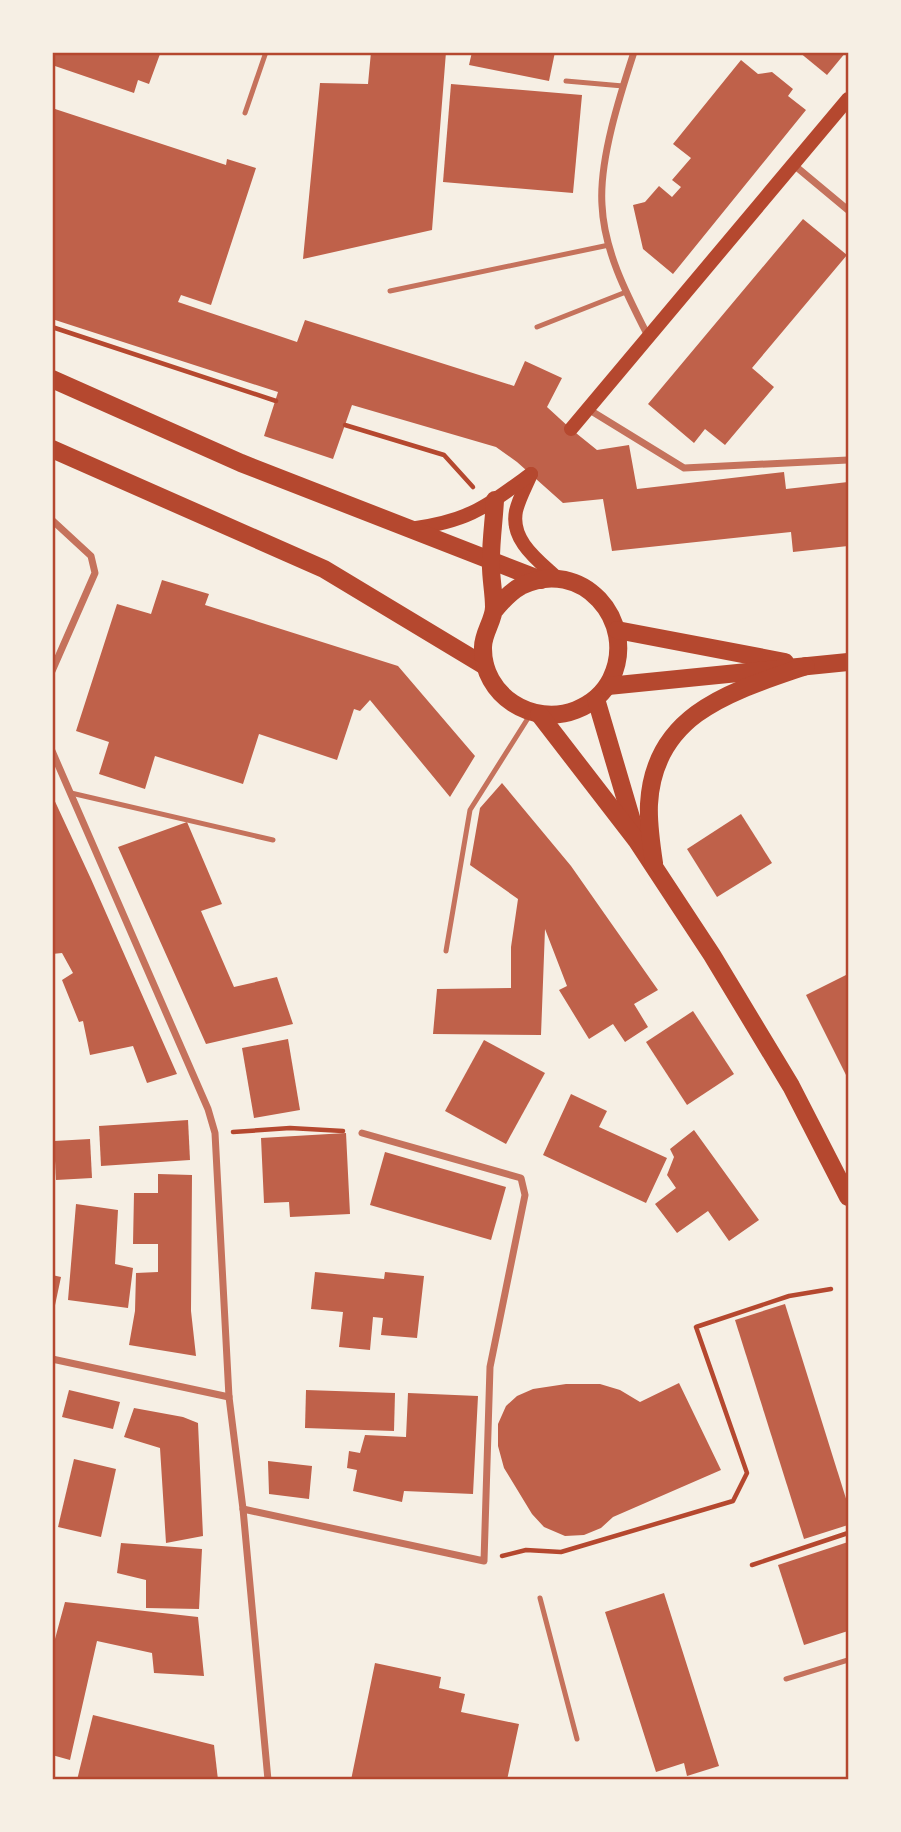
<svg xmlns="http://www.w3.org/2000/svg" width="901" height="1832" font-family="Manrope,sans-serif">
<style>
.building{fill:#bf614a}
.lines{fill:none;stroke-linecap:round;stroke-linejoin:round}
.path{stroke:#b5482f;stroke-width:4.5}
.service{stroke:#c5725c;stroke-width:5}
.minor{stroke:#c5725c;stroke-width:7}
.secondary{stroke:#b5482f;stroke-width:14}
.primary{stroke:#b5482f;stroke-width:18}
.neatline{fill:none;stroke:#b5482f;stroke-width:2.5}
</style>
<rect width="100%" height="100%" fill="#f6efe4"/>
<!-- building -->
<g class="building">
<path d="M56,52H157L160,54L149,84L138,80L134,93L52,65Z"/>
<path d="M371,52H446L432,230L303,259L320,83L368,84Z"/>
<path d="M472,52H555L549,81L469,65Z"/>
<path d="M799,52H846L827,75Z"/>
<path d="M741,60L758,74L772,72L793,89L788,96L806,110L673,274L643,249L633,205L645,202L659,186L672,197L681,187L672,180L691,158L673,144Z"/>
<path d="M451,84L582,95L573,193L443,182Z"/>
<path d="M52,108L226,165L227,159L256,168L211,305L181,295L178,302L297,342L305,320L514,386L525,361L562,378L547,407L571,429L597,450L629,445L637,489L784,472L786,489L848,482V546L793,552L791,532L612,551L603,499L563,503L517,462L496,447L352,405L333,459L264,436L278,392L52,319Z"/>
<path d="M803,219L847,255L752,368L774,387L725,445L705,429L694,443L648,404Z"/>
<path d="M162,580L209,594L205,605L398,666L475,756L450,797L370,700L360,711L354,709L337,760L259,734L243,784L155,756L145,789L99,774L109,742L76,731L117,604L151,614Z"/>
<path d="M502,783L571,866L658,990L634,1004L648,1027L625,1042L613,1024L589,1039L559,990L567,986L545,929L541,1035L433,1034L437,989L511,988V947L518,899L470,865L480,808Z"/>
<path d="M52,795L91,879L177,1074L147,1083L133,1046L90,1055L83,1021L79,1022L62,980L73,973L62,953L52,954Z"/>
<path d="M741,814L772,863L717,897L687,849Z"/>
<path d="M187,822L222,904L201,911L234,987L277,977L293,1024L206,1044L118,847Z"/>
<path d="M848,974V1079L806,995Z"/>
<path d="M693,1011L734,1074L687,1105L646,1042Z"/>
<path d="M288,1039L300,1110L254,1118L242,1048Z"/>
<path d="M484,1040L545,1073L506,1144L445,1111Z"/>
<path d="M571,1094L607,1111L599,1127L667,1158L646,1203L543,1155Z"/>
<path d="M188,1120L190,1160L101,1166L99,1126Z"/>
<path d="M694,1130L759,1220L729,1241L708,1211L677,1233L655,1204L676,1188L667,1175L674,1157L670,1149Z"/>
<path d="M346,1133L350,1214L290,1217L289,1202L264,1203L261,1138Z"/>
<path d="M90,1139L92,1178L56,1180L54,1141Z"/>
<path d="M385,1152L506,1187L491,1240L370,1205Z"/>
<path d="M158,1174L192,1175L191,1311L196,1356L129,1345L135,1311L136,1273L158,1272V1244H133L134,1193H158Z"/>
<path d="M76,1204L118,1210L115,1264L133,1268L128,1308L68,1300Z"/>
<path d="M315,1272L384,1279L385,1272L424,1276L417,1338L381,1335L383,1318L373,1317L370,1350L339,1347L343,1312L311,1309Z"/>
<path d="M52,1275L61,1277L54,1310H52Z"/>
<path d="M785,1304L848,1505V1525L804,1539L735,1320Z"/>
<path d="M679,1383L721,1470L613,1517L601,1528L584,1535L565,1536L544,1527L532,1514L504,1468L498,1446V1424L506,1406L517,1396L533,1389L566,1384H600L620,1390L640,1402Z"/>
<path d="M69,1390L120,1402L113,1429L62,1417Z"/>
<path d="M306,1390L395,1393L394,1431L305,1428Z"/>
<path d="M408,1393L478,1396L473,1494L404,1491L402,1502L353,1491L357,1470L347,1468L349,1451L360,1453L365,1435L406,1437Z"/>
<path d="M134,1408L183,1417L198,1423L203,1536L166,1543L160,1448L124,1437Z"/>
<path d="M74,1459L116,1469L101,1537L58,1527Z"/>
<path d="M268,1461L312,1466L309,1499L269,1494Z"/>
<path d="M848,1542V1631L804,1645L778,1565Z"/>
<path d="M121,1543L202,1549L199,1609L146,1608V1580L117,1573Z"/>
<path d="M664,1593L719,1766L687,1776L684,1763L656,1772L605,1612Z"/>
<path d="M65,1602L198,1617L204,1676L154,1673L152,1653L97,1641L70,1760L52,1755V1650Z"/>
<path d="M375,1663L441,1677L439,1688L465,1694L461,1712L519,1724L507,1780H351Z"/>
<path d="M93,1715L214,1745L218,1780H77Z"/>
</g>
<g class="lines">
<!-- path -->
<g class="path">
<path d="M52,327L276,401"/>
<path d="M345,425L444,455L473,487"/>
<path d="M233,1132L290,1128L343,1131"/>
<path d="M502,1556L526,1550L561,1552L733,1501L747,1473L696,1327L789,1296L831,1289"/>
<path d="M752,1565L848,1533"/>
</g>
<!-- service -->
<g class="service">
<path d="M566,81L623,86"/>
<path d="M245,113L266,52"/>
<path d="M390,291L609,245"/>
<path d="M537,327L626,292"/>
<path d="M71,793L273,840"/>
<path d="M446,951L470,810L530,715"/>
<path d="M540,1598L577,1739"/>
<path d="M786,1679L848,1660"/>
</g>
<!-- minor -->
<g class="minor">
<path d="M634,52C620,95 599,160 602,205C604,251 627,295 648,336"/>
<path d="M794,165L848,210"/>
<path d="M588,409L684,468L848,460"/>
<path d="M52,520L91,556L95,573L52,671"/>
<path d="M52,751L208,1109L215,1133L229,1397L243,1509L268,1780"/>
<path d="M52,1359L229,1397"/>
<path d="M243,1509L484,1561L490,1367L525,1195L521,1178L362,1133"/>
</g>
<!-- secondary -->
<g class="secondary">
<path d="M571,429L848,99"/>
<path d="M531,474C526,486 519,498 516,511C510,541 539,561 558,579"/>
<path d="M410,529C469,521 484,508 531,474"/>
</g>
<!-- primary -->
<g class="primary">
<path d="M52,379L241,463L541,580"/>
<path d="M52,449L324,569L485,666"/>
<path d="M494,611C502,601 510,592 521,586C581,556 639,621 611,679C604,693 591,704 576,710C533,727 482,696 483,647C483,633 494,620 494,607C494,591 490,575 491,559C491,539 494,520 495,500"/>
<path d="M617,630L785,662"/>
<path d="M608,686L848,662"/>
<path d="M596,699L635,831"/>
<path d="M539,714L637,841L712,955L791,1086L848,1197"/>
<path d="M654,863C651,843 648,823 649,804C654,712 734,691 806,666"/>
</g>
</g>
<!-- border -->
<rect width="901" height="1832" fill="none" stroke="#f6efe4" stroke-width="108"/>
<rect x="54" y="54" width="793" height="1724" class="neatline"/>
</svg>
